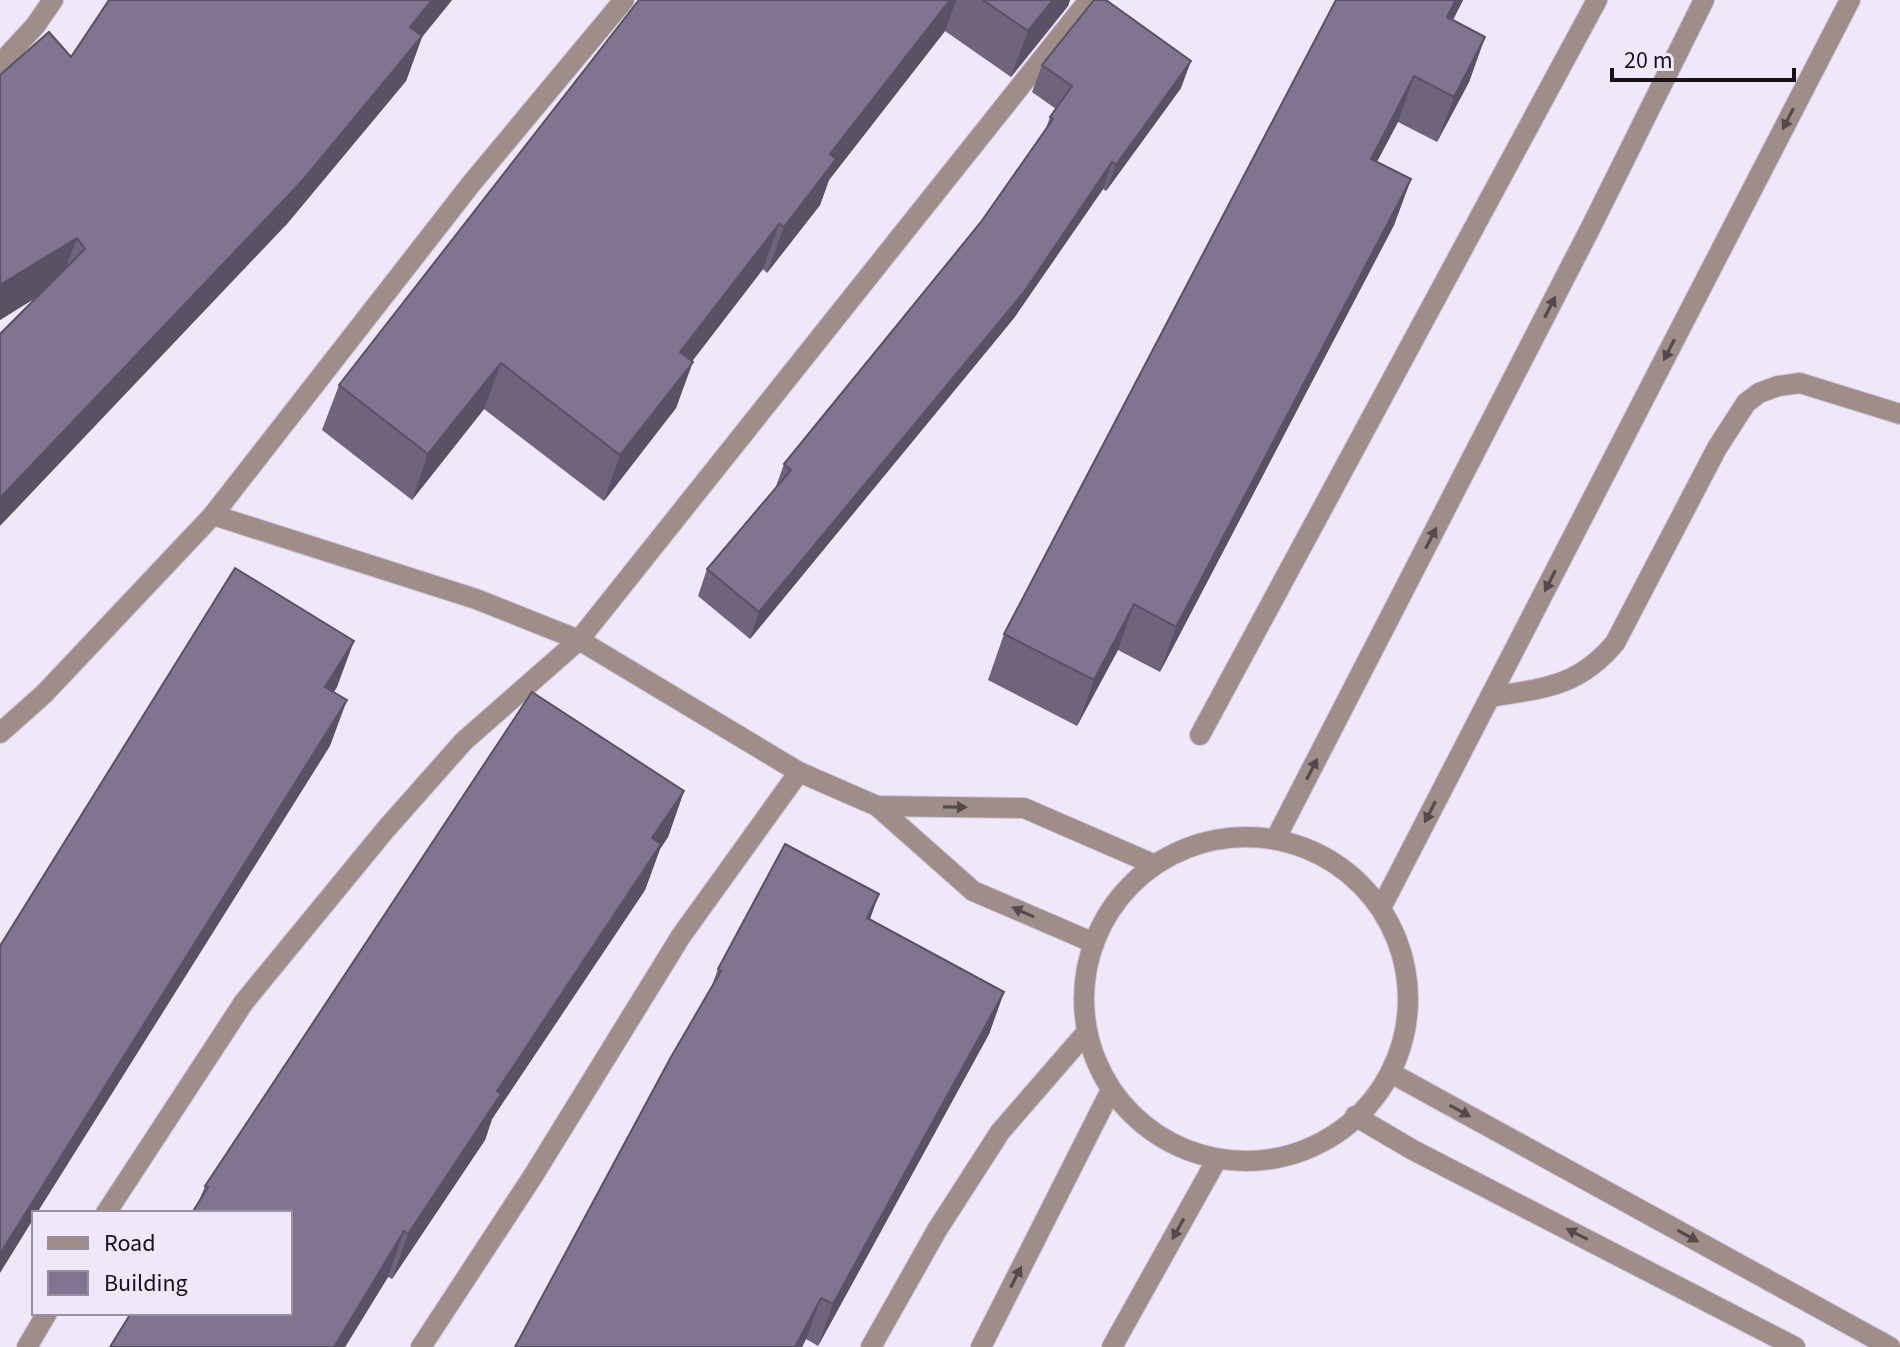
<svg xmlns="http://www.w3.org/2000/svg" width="1900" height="1347" font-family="'Source Sans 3',sans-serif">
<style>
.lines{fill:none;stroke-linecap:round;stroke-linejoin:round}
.minor-casing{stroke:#cdc5d7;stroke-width:22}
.minor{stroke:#9e8d89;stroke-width:20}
.wall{fill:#6f647c}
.shaded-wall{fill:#5a5165}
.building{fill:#817490;stroke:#5a5165;stroke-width:2}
.oneway{fill:#54494d}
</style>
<rect width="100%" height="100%" fill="#f0e7fb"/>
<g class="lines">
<defs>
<g id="minor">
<path d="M0,64L35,26L53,0"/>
<path d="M213,515L476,599L579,640L799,772L877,806L973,891L1094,943"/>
<path d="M1490,697C1544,688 1578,687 1615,643L1717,448L1746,403L1759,393L1778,386L1800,383L1900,414"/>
<path d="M0,733L44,694L213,515L471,184L624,0"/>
<path d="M1200,735L1597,0"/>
<path d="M877,806L1024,808L1153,864"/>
<circle cx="1246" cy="999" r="162"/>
<path d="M1276,838L1592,225L1704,0"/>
<path d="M1382,906L1850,0"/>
<path d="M1391,1073L1890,1347"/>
<path d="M1355,1116L1413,1150L1795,1347"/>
<path d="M106,1213L244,1002L386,829L464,741L579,640L1089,0"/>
<path d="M27,1347L47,1313"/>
<path d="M421,1347L533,1176L681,936L799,772"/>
<path d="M871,1347L937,1230L1000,1132L1085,1034"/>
<path d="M981,1347L1110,1092"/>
<path d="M1112,1347L1216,1161"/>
</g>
</defs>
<!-- minor casing -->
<use href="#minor" class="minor-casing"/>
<!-- minor -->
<use href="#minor" class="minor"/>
</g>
<!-- wall -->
<g class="wall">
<path d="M109,0H452L422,37L406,81L286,225L36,297L0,320V75L71,57Z"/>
<path d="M639,0H1070L1068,6L1011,77L945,31L829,180L820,205L767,273L763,269L692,361L676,408L604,501L484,409L412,500L322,430L339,385Z"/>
<path d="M1336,0H1463L1453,20L1485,37L1469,82L1437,142L1398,122L1377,162L1411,179L1394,225L1160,672L1118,650L1077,726L988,680L1004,634Z"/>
<path d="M1042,65L1181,88L1106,191L1103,189L1014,318L750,639L698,596L707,569L775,489L784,464L981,222L1045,131L1050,117L1056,109L1032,92Z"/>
<path d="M684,791L668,837L660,849L645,890L492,1119L485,1140L392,1279L388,1277L345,1347H110L199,1201L205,1186Z"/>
<path d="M870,919L1004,992L989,1034L818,1346L806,1339L802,1347H515L711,988L718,969Z"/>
</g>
<!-- shaded-wall -->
<g class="shaded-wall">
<path d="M432,0H452L422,37L406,81L286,225L0,526V498Z"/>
<path d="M950,0H956L945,31L829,180L820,205L767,273L784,227L830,154Z"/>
<path d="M1053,0H1070L1068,6L1011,77L1028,31Z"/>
<path d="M1456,0H1463L1431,62L1447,17Z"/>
<path d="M1485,37L1469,82L1437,142L1454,97Z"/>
<path d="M1191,61L1181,88L1106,191L1116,165Z"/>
<path d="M1414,76L1398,122L1354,204L1371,159Z"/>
<path d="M1112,162L1103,189L1014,318L750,639L759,612Z"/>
<path d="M1411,179L1394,225L1160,672L1176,627Z"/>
<path d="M779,224L763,269L664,398L680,352Z"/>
<path d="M77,238L60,283L0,320V285Z"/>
<path d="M693,362L676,408L604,501L620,455Z"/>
<path d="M501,363L484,409L412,500L428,454Z"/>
<path d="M1134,604L1118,650L1077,726L1094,680Z"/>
<path d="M354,641L337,687L309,733L325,687Z"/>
<path d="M347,700L330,746L37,1213H34V1218L0,1273V1254Z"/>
<path d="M684,791L668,837L660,849L645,890L492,1119L485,1140L392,1279L408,1234L652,838Z"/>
<path d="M879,894L864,936L867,918Z"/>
<path d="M1004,992L989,1034L818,1346L833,1304Z"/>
<path d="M404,1231L388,1277L345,1347H334Z"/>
<path d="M821,1298L806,1339L802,1347H795Z"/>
</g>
<!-- building -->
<g class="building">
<path d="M109,0H432L410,27L422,36L303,180L0,498V334L85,249L77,238L0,285V75L49,32L71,57Z"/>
<path d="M639,0H950L830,154L836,159L784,227L779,224L680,352L693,362L620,455L501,363L428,454L339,385Z"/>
<path d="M983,0H1053L1028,31Z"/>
<path d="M1094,0H1106L1191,61L1116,165L1112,162L1024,292L759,612L707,569L791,470L784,464L981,222L1053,119L1050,117L1072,86L1042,65Z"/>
<path d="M1336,0H1456L1447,17L1485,37L1454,97L1414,76L1371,159L1411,179L1176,627L1134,604L1094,680L1004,634Z"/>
<path d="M235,568L354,641L325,687L347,700L0,1254V946Z"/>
<path d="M532,692L684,791L652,838L661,844L497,1091L501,1094L408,1234L404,1231L334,1347H110L131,1313H290V1213H192L208,1187L205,1186Z"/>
<path d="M785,844L879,894L867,918L1004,992L833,1304L821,1298L795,1347H515L671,1057L721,971L718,969Z"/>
</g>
<!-- one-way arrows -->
<defs><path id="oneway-solid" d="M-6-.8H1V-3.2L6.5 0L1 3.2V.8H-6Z" transform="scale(2)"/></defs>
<g class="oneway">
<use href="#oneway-solid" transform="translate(1788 119) rotate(117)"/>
<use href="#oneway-solid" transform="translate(1550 307) rotate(-63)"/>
<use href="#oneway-solid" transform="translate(1669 350) rotate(117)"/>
<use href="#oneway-solid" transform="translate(1431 538) rotate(-63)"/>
<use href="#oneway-solid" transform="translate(1550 581) rotate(117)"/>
<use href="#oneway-solid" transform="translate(1312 769) rotate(-63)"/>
<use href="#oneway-solid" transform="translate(955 807) rotate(1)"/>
<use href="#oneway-solid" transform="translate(1430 812) rotate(117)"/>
<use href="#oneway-solid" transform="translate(1023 912) rotate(-156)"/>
<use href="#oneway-solid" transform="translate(1460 1111) rotate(29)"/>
<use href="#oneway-solid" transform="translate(1178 1229) rotate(119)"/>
<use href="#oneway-solid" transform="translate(1577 1234) rotate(-153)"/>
<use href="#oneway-solid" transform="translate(1688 1236) rotate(29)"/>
<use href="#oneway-solid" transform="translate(1016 1277) rotate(-63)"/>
</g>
<!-- legend -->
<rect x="32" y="1211" width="260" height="104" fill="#f0e7fb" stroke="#9991a2" stroke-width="2"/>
<rect x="48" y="1237" width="40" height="12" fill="#9e8d89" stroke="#9991a2" stroke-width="2"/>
<text x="104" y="1251" font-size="24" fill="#17111c">Road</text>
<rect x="48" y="1271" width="40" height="24" fill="#817490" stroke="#9991a2" stroke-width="2"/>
<text x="104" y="1291" font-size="24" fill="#17111c">Building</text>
<!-- scale -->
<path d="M1612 68v12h182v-12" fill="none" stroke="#17111c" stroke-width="4"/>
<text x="1624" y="68" font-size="24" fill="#17111c" stroke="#f0e7fb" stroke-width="6" paint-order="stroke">20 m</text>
</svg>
